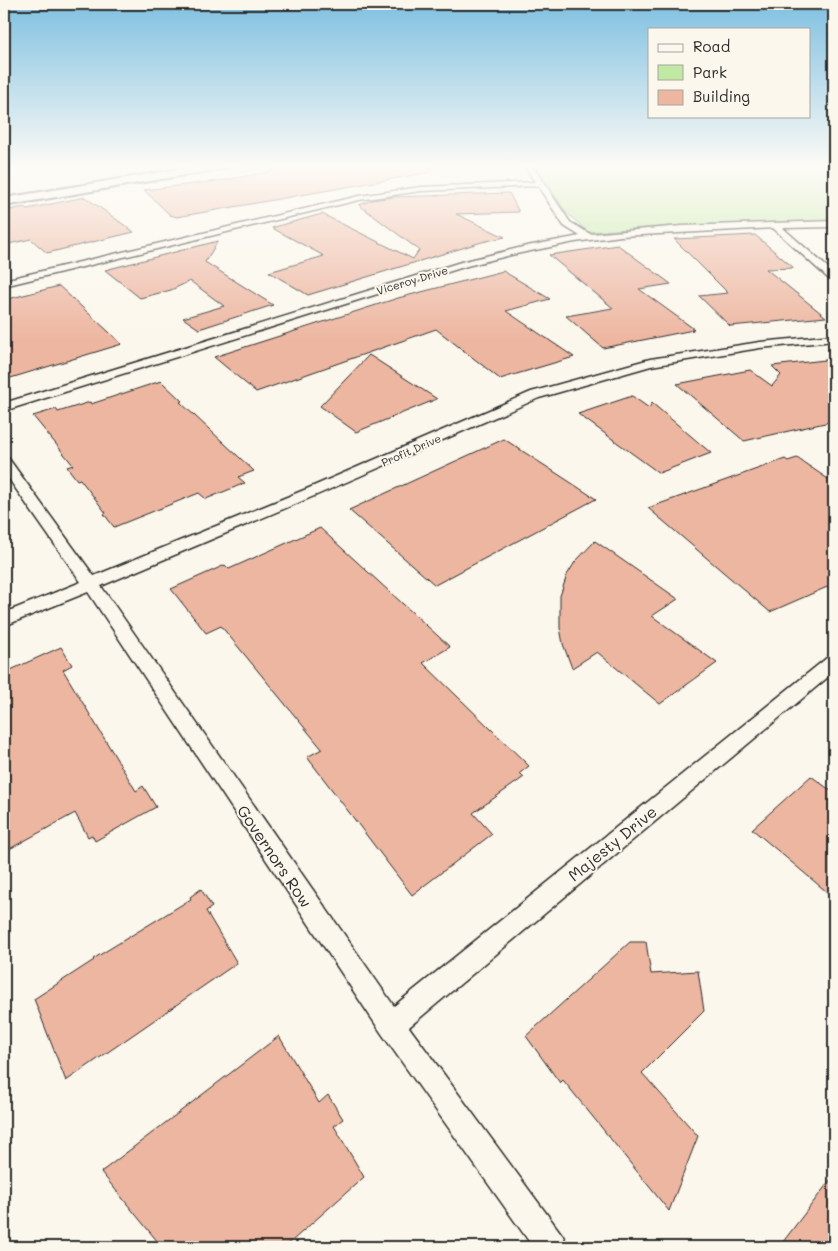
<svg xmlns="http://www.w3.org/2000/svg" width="838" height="1251" font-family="Mali,sans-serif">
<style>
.green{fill:#c0e9a4;stroke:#768a68}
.building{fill:#edb6a1;stroke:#2b2b2b}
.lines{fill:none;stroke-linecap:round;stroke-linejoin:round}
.minor-casing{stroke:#2b2b2b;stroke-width:3}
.secondary-casing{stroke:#2b2b2b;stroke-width:4}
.minor{fill:#fbf7ec;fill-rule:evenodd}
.secondary{fill:#fbf7ec;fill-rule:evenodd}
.labels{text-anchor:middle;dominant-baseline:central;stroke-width:4;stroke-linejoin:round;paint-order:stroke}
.far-street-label{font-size:11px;fill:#2b2b2b;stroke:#fbf7ec}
.near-street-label{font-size:16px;fill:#2b2b2b;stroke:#fbf7ec}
</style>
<rect width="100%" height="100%" fill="#fbf7ec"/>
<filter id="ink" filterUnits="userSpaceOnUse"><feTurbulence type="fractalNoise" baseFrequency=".02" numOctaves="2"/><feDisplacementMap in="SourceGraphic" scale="10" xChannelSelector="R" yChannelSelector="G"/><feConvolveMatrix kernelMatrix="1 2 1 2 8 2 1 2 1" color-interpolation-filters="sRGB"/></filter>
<g filter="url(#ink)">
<!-- green -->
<path class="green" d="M535,165H834V220L669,226L588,232L566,212Z"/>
<!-- building -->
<g class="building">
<path d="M306,165H431V172L177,217L170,215L144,190L225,180Z"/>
<path d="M509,193L519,212L456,214L505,237L482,242L308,295L269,272L324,256L272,228L278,226L322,214L413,259L419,250L359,205L372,200L394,197Z"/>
<path d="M85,197L134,232L47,253L31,239L4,245V211L24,207L27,209Z"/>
<path d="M755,235L794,268L766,269L826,317L730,326L699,296L728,293L674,239Z"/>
<path d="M218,241L205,262L273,305L199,329L183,318L224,306L190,281L171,290L140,298L105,270Z"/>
<path d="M618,245L671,284L639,289L694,329H691L693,330L603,348L566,316L613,308L549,255Z"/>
<path d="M503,271L550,299L506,311L574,357L500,379L436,329L256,392L214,357L398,298Z"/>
<path d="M59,286L122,344L4,380V300Z"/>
<path d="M369,355L437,399L356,432L320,406Z"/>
<path d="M834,359V421L744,441L677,384L750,370L772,386L781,375L772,366Z"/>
<path d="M161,381L182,401L180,402L254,471L238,477L245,483L206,499L199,493L114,527L104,514L106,513L80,479L77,480L67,467L73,465L33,416L56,409L58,412L90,402L91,404Z"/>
<path d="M632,396L649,408L652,403L711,453L659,473L578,414Z"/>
<path d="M504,439L596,499L435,585L349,510Z"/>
<path d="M797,458L834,483V584L770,612L648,508L785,459L788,461Z"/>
<path d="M320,528L450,647L423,663L529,766L520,773L524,777L473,813L492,834L412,895L307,757L322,749L221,626L206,633L171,589L225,565L229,569Z"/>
<path d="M595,541L678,599L652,616L717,663L660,704L597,652L572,668L563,644L560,628V596L567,575L575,562Z"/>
<path d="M61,647L72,665L63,670L136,791L143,786L156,807L95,841L92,835L88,837L75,813L4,852V673Z"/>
<path d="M811,776L834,793V898L752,829Z"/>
<path d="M201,889L212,907L206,911L237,963L66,1081L34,999L94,960L93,959L191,899L190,897Z"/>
<path d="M630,942H646L651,974L698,971L704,1011L642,1073L698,1136L669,1211L563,1080L560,1083L526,1036Z"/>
<path d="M279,1036L319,1103L328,1095L343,1119L334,1126L364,1177L285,1247H162L101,1172Z"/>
<path d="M834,1175V1247H779Z"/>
</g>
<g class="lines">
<defs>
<g id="minor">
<path d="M524,165H532L570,222L590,234L682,226L834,221V227L783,228L834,273V281L830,280L773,228L621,236L575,242L511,255L467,266L4,411V403L461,262L527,246L580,236L564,226L538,186L421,191L359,200L4,286V280L359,196L421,187L535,182Z"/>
<path d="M834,335V341L760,348L651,366L539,398L319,494L101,586L394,1006L828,657L834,655V672L409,1027L563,1236L568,1247H533L382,1034L88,592L4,626V613L81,582L4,472V458L9,459L94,576L309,488L531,392L650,359L760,342Z"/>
</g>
<path id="secondary" d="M205,165H231L226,168L4,206V198Z"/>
</defs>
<!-- minor casing -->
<use href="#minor" class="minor-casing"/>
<!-- secondary casing -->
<use href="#secondary" class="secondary-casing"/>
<!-- minor -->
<use href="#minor" class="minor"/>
<!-- secondary -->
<use href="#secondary" class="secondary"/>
</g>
</g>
<!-- sky -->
<linearGradient id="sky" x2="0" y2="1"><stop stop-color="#7fc0e1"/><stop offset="0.49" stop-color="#fdfbf6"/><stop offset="1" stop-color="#fdfbf6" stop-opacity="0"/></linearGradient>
<rect width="838" height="340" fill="url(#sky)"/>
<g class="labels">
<!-- far-street labels -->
<g class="far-street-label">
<text transform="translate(412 280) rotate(-17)">Viceroy Drive</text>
<text transform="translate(411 450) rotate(-24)">Profit Drive</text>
</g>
<!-- near-street labels -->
<g class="near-street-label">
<text transform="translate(612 843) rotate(-39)">Majesty Drive</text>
<text transform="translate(275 856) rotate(56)">Governors Row</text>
</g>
</g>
<!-- margin -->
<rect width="838" height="1251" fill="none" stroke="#fbf7ec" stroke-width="20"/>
<rect x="10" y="10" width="818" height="1231" fill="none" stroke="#2b2b2b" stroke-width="2" filter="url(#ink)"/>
<!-- legend -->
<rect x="648" y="28" width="162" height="90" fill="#fbf7ec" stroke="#a8a59f"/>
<rect x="658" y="44" width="25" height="8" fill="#fbf7ec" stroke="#a8a59f"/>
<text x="693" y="52" font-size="15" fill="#2b2b2b">Road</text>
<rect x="658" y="65" width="25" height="15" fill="#c0e9a4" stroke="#a8a59f"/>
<text x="693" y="78" font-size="15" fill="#2b2b2b">Park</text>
<rect x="658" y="90" width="25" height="15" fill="#edb6a1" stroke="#a8a59f"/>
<text x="693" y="102" font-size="15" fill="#2b2b2b">Building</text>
</svg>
